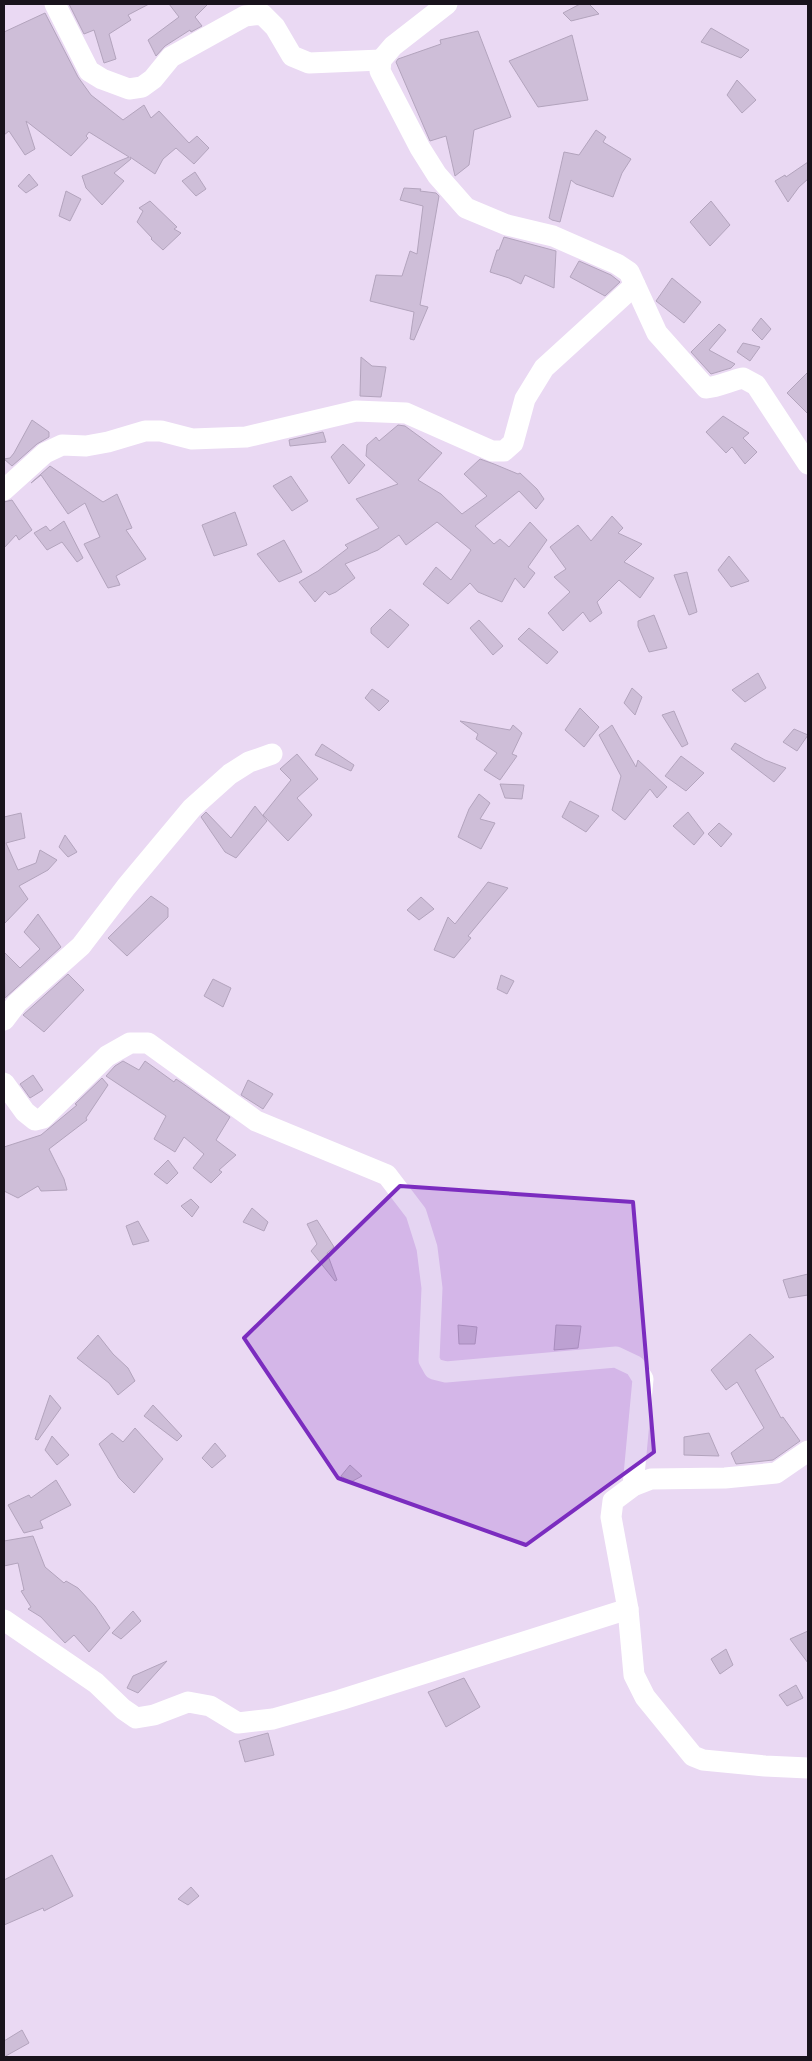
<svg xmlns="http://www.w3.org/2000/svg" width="812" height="2061" font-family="'DM Sans',sans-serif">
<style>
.building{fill:#cebed8;stroke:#b3a4bd}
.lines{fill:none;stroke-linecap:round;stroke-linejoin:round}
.minor{stroke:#fff;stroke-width:21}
.marked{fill:#7b2cbf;fill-opacity:0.2;stroke:#7b2cbf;stroke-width:4;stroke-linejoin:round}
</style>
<rect width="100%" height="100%" fill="#ead9f3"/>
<!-- building -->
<g class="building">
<path d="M69,4H149L128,15L131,20L109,34L116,59L104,63L94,30L84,34Z"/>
<path d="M169,4H208L195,17L202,26L191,32L190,30L165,46L156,56L148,40L179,17Z"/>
<path d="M580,4H589L599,14L571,21L563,13Z"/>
<path d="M45,13L78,77L91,95L123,120L144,105L151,118L159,111L189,143L197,136L209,148L194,164L176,148L163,159L155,174L130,157L131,159L114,173L124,181L102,205L86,188L82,176L129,157L89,132L86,136L88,138L71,156L26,121L35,149L25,155L9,131L4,135V32Z"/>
<path d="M711,28L749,50L741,58L701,42Z"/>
<path d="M478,31L511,117L474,130L469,165L455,176L446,136L430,141L396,62L398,59L441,44L440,40Z"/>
<path d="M572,35L588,100L538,107L509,61Z"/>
<path d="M737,80L756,100L742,113L727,95Z"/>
<path d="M596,130L606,137L603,142L631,159L622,173L613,197L576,184L571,180L560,222L552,220L549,218L564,152L579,155Z"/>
<path d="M808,162V179L799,187L788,202L775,181L785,175L786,177Z"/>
<path d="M195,172L206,189L196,196L182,181Z"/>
<path d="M29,174L38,185L26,193L18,186Z"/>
<path d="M404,188L421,189L420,191L436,193L439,196L420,305L428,307L414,340L410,339L414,312L370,301L376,275L402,276L410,251L417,254L423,206L400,200Z"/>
<path d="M66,191L81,199L70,221L59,216Z"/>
<path d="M150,201L177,227L174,229L181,233L163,250L151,239L152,238L137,222L143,211L139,208Z"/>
<path d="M711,201L730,225L710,246L690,222Z"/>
<path d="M504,237L556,251L554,288L525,275L521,284L509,278L490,272L497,250H499Z"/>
<path d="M579,261L611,275L620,282L605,296L570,277Z"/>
<path d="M672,278L701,302L684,323L656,301Z"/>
<path d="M761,318L771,329L762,340L752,330Z"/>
<path d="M719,324L726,330L709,350L735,364L731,368L711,374L691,352Z"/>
<path d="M743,343L760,347L750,361L737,352Z"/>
<path d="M361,357L372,366L386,367L381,397L360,396Z"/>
<path d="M808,372V414L787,393Z"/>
<path d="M723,416L749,433L743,438L757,452L745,464L732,447L726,453L706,432Z"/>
<path d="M32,420L49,432V437L37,444L12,466L4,459L10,458L14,453Z"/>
<path d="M398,425L405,426L442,453L418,480L441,494L462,514L487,496L464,474L480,459L494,464L518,474L520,473L537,489L544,499L536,509L519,491L475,526L494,544L500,539L509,547L530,522L547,540L528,567L535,573L524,588L515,578L502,602L478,592L470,583L448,604L423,584L436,567L451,580L471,550L437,522L406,545L399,535L378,550L345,564L355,578L336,592L329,595L325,591L315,602L299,582L318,571L348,548L345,545L379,528L356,499L398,484L366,456L367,445L376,437L379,441Z"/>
<path d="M323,432L326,442L290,446L289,440Z"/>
<path d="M343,444L365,465L349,484L331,457Z"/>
<path d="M50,466L103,502L117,494L132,528L126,530L146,559L116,576L120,585L108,588L84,544L100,537L85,503L68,514L41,475L31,483Z"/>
<path d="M291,476L308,501L292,511L273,486Z"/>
<path d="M12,500L32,530L19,540L16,535L4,548V502Z"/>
<path d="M235,512L247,545L214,556L202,525Z"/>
<path d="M612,516L623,528L618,533L642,544L624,562L654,578L640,598L619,580L597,602L602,613L590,622L583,612L563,631L548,613L570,592L554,577L566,569L550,547L578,525L591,541Z"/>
<path d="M64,521L83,558L77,562L62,542L47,550L34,533L46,526L50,531Z"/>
<path d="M284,540L302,572L279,582L257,554Z"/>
<path d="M729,556L749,581L731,587L718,570Z"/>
<path d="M687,572L697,612L689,615L674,575Z"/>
<path d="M390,609L409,625L388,648L371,633V628Z"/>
<path d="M654,615L667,648L649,652L638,626V621Z"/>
<path d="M479,620L503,646L493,655L470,628Z"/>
<path d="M529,628L558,652L547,664L518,639Z"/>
<path d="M758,673L766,688L745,702L732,690Z"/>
<path d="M632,688L642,697L635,715L624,703Z"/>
<path d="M372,689L389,701L379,711L365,698Z"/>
<path d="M580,708L599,727L584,747L565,730Z"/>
<path d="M674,711L688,744L682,747L662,715Z"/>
<path d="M460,721L510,730L513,725L522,733L512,754L517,756L500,780L484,770L497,753L476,739L478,734Z"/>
<path d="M612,725L636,767L638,760L667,787L657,798L650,789L625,820L612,810L621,776L599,735Z"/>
<path d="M794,729L808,735L797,751L783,742Z"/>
<path d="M735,743L765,760L786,768L774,782L731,749Z"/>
<path d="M322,744L354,765L351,771L315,755Z"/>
<path d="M297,754L318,779L297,798L312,815L288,841L263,815L291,780L280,769Z"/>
<path d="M681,756L704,773L686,791L665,776Z"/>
<path d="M500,784L524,785L522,799L505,798Z"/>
<path d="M479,794L490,803L480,819L495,823L481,849L458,837L469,809Z"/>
<path d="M570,801L599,816L586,832L562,817Z"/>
<path d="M255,806L267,821L236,858L225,852L201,817L206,812L231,838Z"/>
<path d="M688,812L704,833L694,845L673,826Z"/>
<path d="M21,813L25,838L6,843L18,870L36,863L40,850L57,860L48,870L19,886L28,899L4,924V817Z"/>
<path d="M719,823L732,834L721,847L708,834Z"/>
<path d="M65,835L77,852L68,857L59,847Z"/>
<path d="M488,882L508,888L468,936L471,938L454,958L434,950L448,917L455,924Z"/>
<path d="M151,896L168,908V917L127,956L108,938Z"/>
<path d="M421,897L434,909L419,920L407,910Z"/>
<path d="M38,914L61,947L5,998L4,952L20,968L40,949L24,932Z"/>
<path d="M68,974L84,990L44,1032L23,1015Z"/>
<path d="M501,975L514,981L507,994L497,989Z"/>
<path d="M213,979L231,988L223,1007L204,996Z"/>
<path d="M123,1061L139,1070L145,1061L174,1082L176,1079L182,1083L230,1117L216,1140L236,1155L219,1170L222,1172L211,1183L193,1168L204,1154L184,1137L175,1152L154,1139L166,1116L106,1076L115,1066Z"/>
<path d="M33,1075L43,1090L30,1098L20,1084Z"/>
<path d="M102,1078L108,1085L86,1118L87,1120L49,1149L64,1179L67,1190L41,1191L38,1186L18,1198L4,1191V1147L41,1135L77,1105L75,1104Z"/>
<path d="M248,1080L273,1094L263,1109L241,1095Z"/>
<path d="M168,1160L178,1173L167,1184L154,1174Z"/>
<path d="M191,1199L199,1207L192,1217L181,1206Z"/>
<path d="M252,1208L268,1222L264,1231L243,1222Z"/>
<path d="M317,1220L334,1247L327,1253L337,1280L335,1281L311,1251L317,1244L307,1224Z"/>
<path d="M138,1221L149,1241L133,1245L126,1226Z"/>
<path d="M808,1274V1295L789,1298L783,1280Z"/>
<path d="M458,1325L477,1327L475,1344H459Z"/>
<path d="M556,1325L581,1326L578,1348L554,1350Z"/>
<path d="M750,1334L774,1357L755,1370L781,1418L783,1417L800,1441L773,1460L736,1464L731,1453L764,1428L737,1382L726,1390L711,1370Z"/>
<path d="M98,1335L113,1354L128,1368L135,1381L118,1395L109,1383L77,1358Z"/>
<path d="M50,1395L61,1408L38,1440L35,1439Z"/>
<path d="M153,1405L182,1436L177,1441L144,1416Z"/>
<path d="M135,1428L163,1459L134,1493L119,1478L99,1444L112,1433L123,1442Z"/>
<path d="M709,1433L719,1456L684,1455V1437Z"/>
<path d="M52,1436L69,1455L57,1465L45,1450Z"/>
<path d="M215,1443L226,1456L212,1468L202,1458Z"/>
<path d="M350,1465L362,1476L351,1482L341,1476Z"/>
<path d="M56,1480L71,1505L40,1521L43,1528L24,1533L8,1505L29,1495L31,1498Z"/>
<path d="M33,1536L45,1567L64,1583L66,1581L78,1588L95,1606L110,1628L89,1652L74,1635L65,1643L41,1617L28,1609L31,1607L21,1591L24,1590L18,1563L4,1566V1541Z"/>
<path d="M133,1611L141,1621L121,1639L112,1633Z"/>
<path d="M808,1631V1663L790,1639Z"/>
<path d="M726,1649L733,1665L720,1674L711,1659Z"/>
<path d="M167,1661L138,1693L127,1688L133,1676Z"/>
<path d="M464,1678L480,1707L446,1727L428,1692Z"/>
<path d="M796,1685L803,1698L787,1706L779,1695Z"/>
<path d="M268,1733L274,1755L245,1762L239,1741Z"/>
<path d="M52,1855L73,1896L44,1911L43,1908L4,1925V1880Z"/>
<path d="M191,1887L199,1896L188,1905L178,1899Z"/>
<path d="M22,2030L29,2043L4,2057V2041Z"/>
</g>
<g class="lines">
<!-- minor -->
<g class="minor">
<path d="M55,4L89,71L102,79L129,89L142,87L153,79L171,57L245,16L262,14L275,27L292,56L309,63L381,60"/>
<path d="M447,4L393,46L381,60L380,71L420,148L437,175L466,208L507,225L553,236L617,264L629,272L657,333L706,388C718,387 730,381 743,378L756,385L808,464"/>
<path d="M4,490L45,453L62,445L86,446L108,442L145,431H161L192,439L246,437L356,411L406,413L492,451H504L513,443L525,399L544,368L635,285"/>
<path d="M4,1020L17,1003L81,946L126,887L192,808L230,774L249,762L272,754"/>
<path d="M4,1083L25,1112L35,1120L43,1118L107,1056L130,1043H148L256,1121L387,1175L416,1213L427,1248L432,1288L429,1360L434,1369L446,1372L616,1357L635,1366L643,1379L633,1486"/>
<path d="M808,1451L776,1473L725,1478L651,1479L633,1486L613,1501L611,1517L628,1609L634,1675L645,1697L693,1756L703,1760L765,1766L808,1768"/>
<path d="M4,1620L96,1683L123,1709L136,1718L154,1715L188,1702L210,1706L238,1723L273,1719L340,1700L628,1609"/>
</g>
</g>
<!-- marked area -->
<path class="marked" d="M400,1186L633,1202L654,1452L526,1545L338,1478L244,1338Z"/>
<!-- border -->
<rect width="812" height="2061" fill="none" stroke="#19131c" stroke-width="10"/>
</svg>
